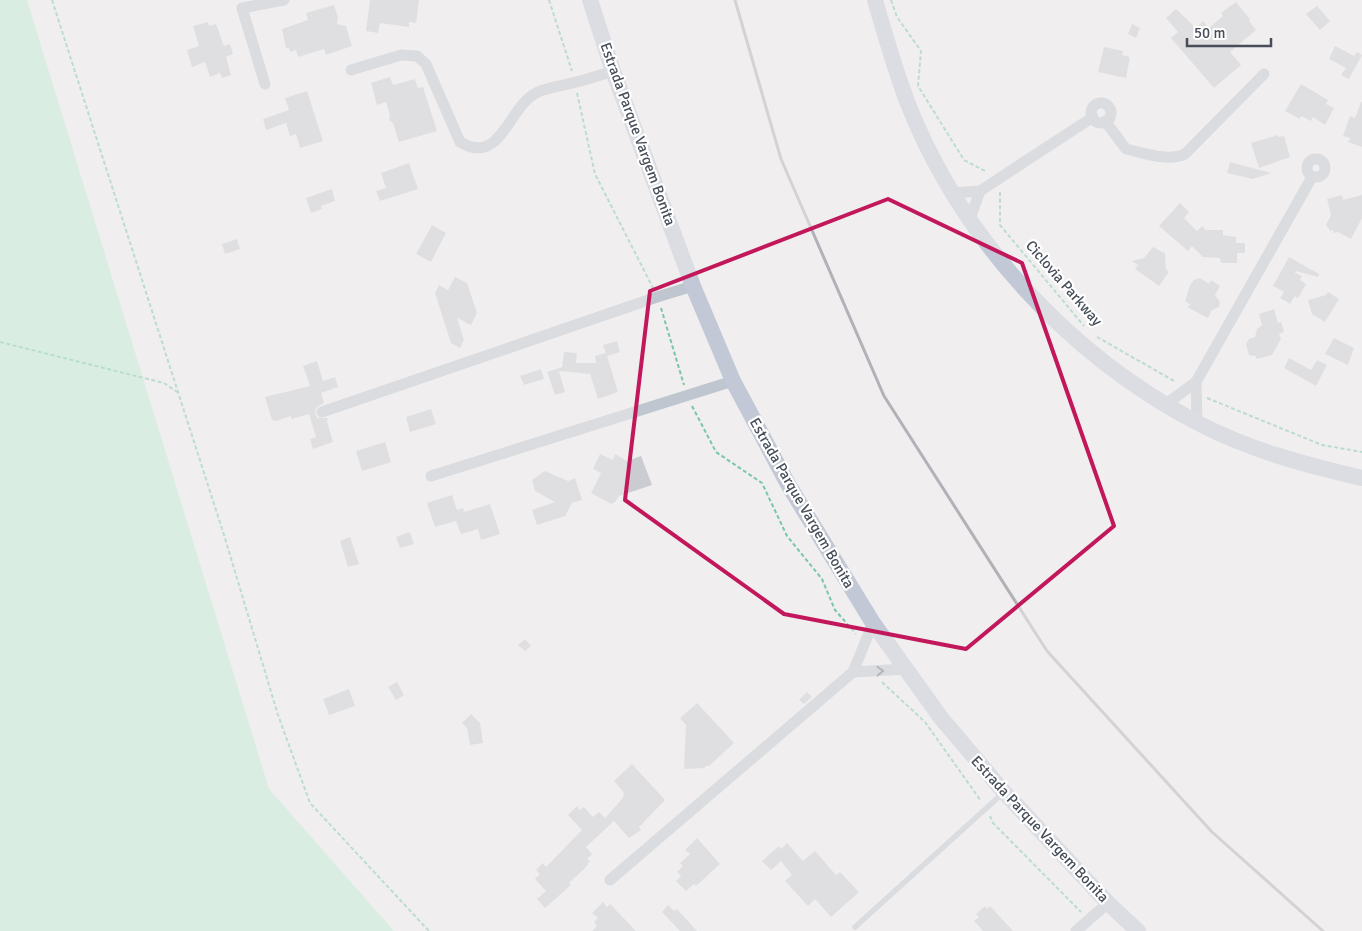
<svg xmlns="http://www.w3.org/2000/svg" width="1362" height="931" font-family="Signika,sans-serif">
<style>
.green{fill:#bfebd6}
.building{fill:#cbccd2}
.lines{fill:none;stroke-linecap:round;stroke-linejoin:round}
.path{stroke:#7ac6ac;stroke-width:2;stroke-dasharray:4 2.5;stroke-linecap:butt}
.lane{stroke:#bfc6cf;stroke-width:5.5}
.street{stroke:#bfc6cf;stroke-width:11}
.secondary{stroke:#c2c8d5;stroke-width:16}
.rail{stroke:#b0b2b7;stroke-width:3}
.oneway{stroke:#6b727c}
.marked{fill:none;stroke:#c2185b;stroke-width:4;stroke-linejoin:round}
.labels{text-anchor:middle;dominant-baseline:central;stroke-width:4.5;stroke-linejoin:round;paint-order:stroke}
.street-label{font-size:15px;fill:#474e59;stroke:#fff}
</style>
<rect width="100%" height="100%" fill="#f0eeee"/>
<!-- green -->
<path class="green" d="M0,0H27L269,789L394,931H0Z"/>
<!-- building -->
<g class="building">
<path d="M370,0H419L416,23L409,22V27L380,23L378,33L366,31Z"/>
<path d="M1236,2L1250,19L1249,21L1256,30L1230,52L1241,65L1214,88L1171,38L1178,32L1166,18L1176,9L1196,28L1203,21L1209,28L1223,16L1221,13Z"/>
<path d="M334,5L338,17L337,24L346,26L352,46L326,55L324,49L298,57L296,50L290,52L289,48H286L282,29L308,20L306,13Z"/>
<path d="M1317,6L1330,21L1320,30L1306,14Z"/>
<path d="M208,22L209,26L216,24L224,46L230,44L233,54L226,57L231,75L222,78L220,73L210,77L205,62L192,67L187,50L199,46L193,26Z"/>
<path d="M1132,24L1140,28L1136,38L1128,34Z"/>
<path d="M1335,46L1354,56L1357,52L1362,55L1349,79L1341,75L1346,68L1329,59Z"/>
<path d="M1104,47L1123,51L1122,55L1130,57L1126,78L1098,72Z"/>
<path d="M390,77L393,85L415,79L418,88L423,87L437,131L399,142L393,123L389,120L390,115L386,102L377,105L371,83Z"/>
<path d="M1301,84L1328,100L1326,104L1334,108L1325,125L1313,117L1311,121L1301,116L1300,119L1285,111Z"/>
<path d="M307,91L323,141L300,148L296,134L290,136L286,123L266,130L263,119L289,110L285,98Z"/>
<path d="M1361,102H1362V147L1348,142L1350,138L1343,136L1350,116L1355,118Z"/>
<path d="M1278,135V137L1284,136L1290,157L1259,168L1251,143Z"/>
<path d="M1230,162L1271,173L1253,179L1227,173Z"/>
<path d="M409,163L418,189L380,201L376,191L386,188L381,173Z"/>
<path d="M332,189L335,201L321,206L322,209L311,213L306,198Z"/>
<path d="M1342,195L1343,200L1362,195V218L1351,239L1338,232L1334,233L1333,230L1330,231L1326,225L1331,215L1327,199Z"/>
<path d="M1180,203L1189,212L1184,218L1197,231L1202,226L1206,230H1223V235L1236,237V243H1245V253H1237V263H1221L1220,258L1203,257L1192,246L1188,251L1159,226Z"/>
<path d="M432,225L446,233L431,262L416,254Z"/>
<path d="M237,239L240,249L225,254L222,244Z"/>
<path d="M1153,247L1165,253L1166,269L1169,272L1159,286L1135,269L1138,265L1132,261L1144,258Z"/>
<path d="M1289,257L1319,274L1318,277L1296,271L1295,273L1302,276L1300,280L1306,284L1298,298L1295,296L1290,304L1280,298L1284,292L1273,286Z"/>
<path d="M455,277L467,283L477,313L471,325L457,318L464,340L460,348L451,343L435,293L439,285L448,290Z"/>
<path d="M1200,278L1209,284L1211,280L1220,286L1215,295L1220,302L1219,307L1212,310L1208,318L1187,307L1191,305L1185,301L1190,285L1194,280Z"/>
<path d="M1328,292L1339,299L1325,322L1312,314L1308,300L1326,295Z"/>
<path d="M1274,309L1278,323L1281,322L1284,332L1279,334L1281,339L1272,355L1257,359L1255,356L1249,355L1246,344L1249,339L1255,337L1257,329L1262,325L1259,314Z"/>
<path d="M1334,338L1354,348L1348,365L1325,354Z"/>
<path d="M617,341L620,352L607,356L618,392L598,399L590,374L559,371L565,392L555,395L547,372L562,367L564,352L577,353L576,363H596L595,356L606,353L603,345Z"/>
<path d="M1289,358L1311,370L1317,360L1327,365L1316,386L1284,368Z"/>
<path d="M317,361L323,381L335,377L338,387L321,393L324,403L317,407L315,411L317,418H328L327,421L333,442L313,449L310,439L316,437L309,414L291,419V416L276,421L272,420L265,397L310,386L303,366Z"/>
<path d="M541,369L544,379L524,385L520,376Z"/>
<path d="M431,409L436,424L410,432L406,417Z"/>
<path d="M385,442L391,462L362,471L356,451Z"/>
<path d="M600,454L613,460L615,454L627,461L641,456L652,485L619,496L615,502L611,504L591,493L601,473L593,469Z"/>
<path d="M545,471L568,481L575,478L582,500L572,503L565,516L537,525L532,510L555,502L535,491L532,480Z"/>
<path d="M452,495L457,510L463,508L464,512L490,504L500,534L481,540L478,529L461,534L456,521L435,527L427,503Z"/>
<path d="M410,532L414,544L400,548L396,537Z"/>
<path d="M350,537L359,564L348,567L340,541Z"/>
<path d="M525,639L531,646L525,651L518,645Z"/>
<path d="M397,682L404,695L396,700L388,687Z"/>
<path d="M349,689L355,706L329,715L323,699Z"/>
<path d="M807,692L812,697L804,704L799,700Z"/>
<path d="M697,703L734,743L709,766H705V768L684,769L686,725L680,718Z"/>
<path d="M471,714L480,723L483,743L470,745L467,728L462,723Z"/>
<path d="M632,764L665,800L639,827L641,830L629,838L614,821L586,847L592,854L587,859L590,861L585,868L569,883L571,885L545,908L537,899L546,891L535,879L540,874L536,870L543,863L546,867L582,830L568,815L577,806L580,810L584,807L593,817L599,812L605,818L623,798L624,793L614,781Z"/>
<path d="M697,838L720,864L696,886L694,884L686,891L676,881L681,876L677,872L683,866L680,863L690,854L685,850Z"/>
<path d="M787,843L803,861L815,851L836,875L840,872L859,892L831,917L815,899L808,906L785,881L792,875L781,861L771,870L762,861L779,846L781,849Z"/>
<path d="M603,902L607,907L610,904L636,931H592L597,926L594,922L598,918L592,913Z"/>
<path d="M668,905L674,911L677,909L697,931H680L662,912Z"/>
<path d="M985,906L987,909L990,906L1013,931H983L974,921L979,917L976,914Z"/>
</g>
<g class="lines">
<!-- path -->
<g class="path">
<path d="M52,0L224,535L278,715L310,803L429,931"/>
<path d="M549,0L572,71"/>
<path d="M891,0L897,17L921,51L918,86L964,160L987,172"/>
<path d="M577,93L595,174L653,288"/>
<path d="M1000,192V225L1084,326"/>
<path d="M661,308L684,385"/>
<path d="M1097,337L1176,382"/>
<path d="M0,342L164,383L177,392"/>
<path d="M1207,398L1322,445L1362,452"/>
<path d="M692,406L716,452L762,483L787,536L822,579L835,610L856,634"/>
<path d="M882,682L925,722L981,801"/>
<path d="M990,816L993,823L1081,912"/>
</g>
<!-- lane -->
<path class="lane" d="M855,927L1002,794"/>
<!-- street -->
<g class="street">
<path d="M351,70L401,55L417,56L426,64L460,142C502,167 508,105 538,92C549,87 562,86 572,83C586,80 600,75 613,71"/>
<path d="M265,84L242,8L284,0"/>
<circle cx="1101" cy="113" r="10"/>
<path d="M1105,121L1126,149C1144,153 1168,162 1185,154L1264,74"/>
<circle cx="1316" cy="168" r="9"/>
<path d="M953,193L980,191L1093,117"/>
<path d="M970,219L980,191"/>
<path d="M1166,404L1196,382"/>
<path d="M322,412L657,297L693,286"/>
<path d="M1197,423L1196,382L1312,177"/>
<path d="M431,476L733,381"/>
<path d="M853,672L907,669"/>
<path d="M610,880L853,672L873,623"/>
<path d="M1076,931L1108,903"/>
</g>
<!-- secondary -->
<g class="secondary">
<path d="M590,0L613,71L693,286L733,381L789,486L873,623L941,718L1004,792L1108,903L1138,931"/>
<path d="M875,0C885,35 895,70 908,104C962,240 1069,355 1198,423C1249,450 1306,465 1362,478"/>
</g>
<!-- rail -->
<path class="rail" d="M735,0L781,159L884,396L1047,651L1212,832L1323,931"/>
</g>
<!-- one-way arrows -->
<defs><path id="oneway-chevron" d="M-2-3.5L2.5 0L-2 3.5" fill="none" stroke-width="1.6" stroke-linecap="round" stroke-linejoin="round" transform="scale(1.25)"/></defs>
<use class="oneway" href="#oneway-chevron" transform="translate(880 671) rotate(-2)"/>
<!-- marked area -->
<path d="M0 0H1362V931H0ZM888,199L1022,263L1114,526L966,649L784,614L625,500L650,291Z" fill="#f0eeee" fill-opacity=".55" fill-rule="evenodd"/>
<path class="marked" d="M888,199L1022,263L1114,526L966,649L784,614L625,500L650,291Z"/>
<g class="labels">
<!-- street labels -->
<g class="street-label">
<text transform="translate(638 134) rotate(70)">Estrada Parque Vargem Bonita</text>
<text transform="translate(1064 283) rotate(49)">Ciclovia Parkway</text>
<text transform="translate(802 503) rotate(60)">Estrada Parque Vargem Bonita</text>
<text transform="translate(1040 829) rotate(47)">Estrada Parque Vargem Bonita</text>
</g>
</g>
<!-- scale -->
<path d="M1187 38v8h84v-8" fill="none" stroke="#474e59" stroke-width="2.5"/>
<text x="1194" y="38" font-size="15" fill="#474e59" stroke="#ffffff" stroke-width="4" paint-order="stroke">50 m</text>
</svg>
